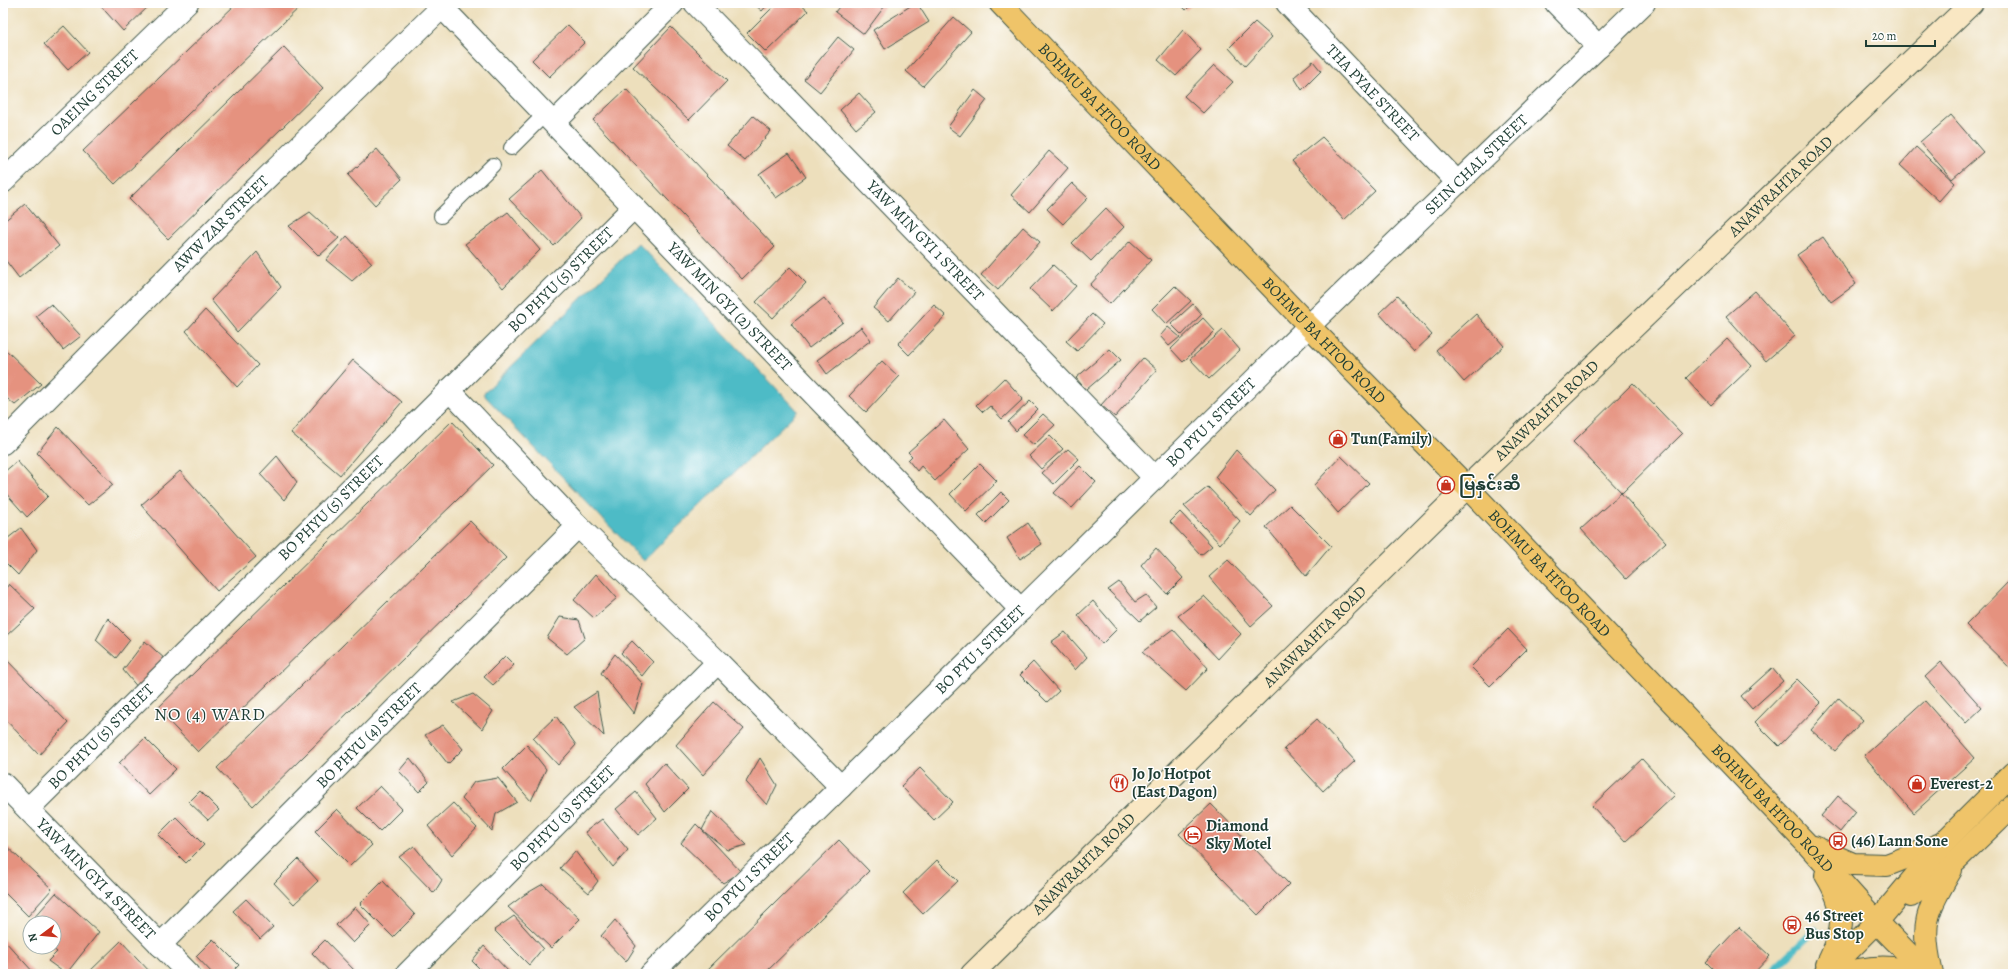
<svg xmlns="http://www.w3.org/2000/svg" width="2016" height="977" font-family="Alegreya,'Noto Sans Myanmar',serif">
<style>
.water{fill:#4dbbc6;stroke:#367c7d}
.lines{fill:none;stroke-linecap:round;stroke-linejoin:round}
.stream{stroke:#4dbbc6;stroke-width:7}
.building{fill:#e5927f}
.service-casing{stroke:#3e5548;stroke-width:16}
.minor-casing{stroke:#3e5548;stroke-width:24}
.secondary-casing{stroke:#3e5548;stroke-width:24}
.primary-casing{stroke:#3e5548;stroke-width:24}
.service{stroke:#fff;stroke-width:14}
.minor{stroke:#fff;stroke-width:22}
.secondary{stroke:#f9e7c3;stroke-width:22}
.primary{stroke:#efc469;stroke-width:22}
.labels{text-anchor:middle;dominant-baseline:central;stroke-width:3;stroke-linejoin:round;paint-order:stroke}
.street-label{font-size:16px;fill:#1f3d34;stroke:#fff}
.poi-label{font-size:16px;font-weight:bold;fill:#1f3d34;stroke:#fff;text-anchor:start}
.quarter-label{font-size:18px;letter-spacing:1px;fill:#1f3d34;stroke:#fff}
</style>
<rect width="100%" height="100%" fill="#fff"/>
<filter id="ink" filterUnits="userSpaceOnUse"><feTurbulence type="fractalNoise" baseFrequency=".025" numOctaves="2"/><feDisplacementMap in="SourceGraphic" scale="8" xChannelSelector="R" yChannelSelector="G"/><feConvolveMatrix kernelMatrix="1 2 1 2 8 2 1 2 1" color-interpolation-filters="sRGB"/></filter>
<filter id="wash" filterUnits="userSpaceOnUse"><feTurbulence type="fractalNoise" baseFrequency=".012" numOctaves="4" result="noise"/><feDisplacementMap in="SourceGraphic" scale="16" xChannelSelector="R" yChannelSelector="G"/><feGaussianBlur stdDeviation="0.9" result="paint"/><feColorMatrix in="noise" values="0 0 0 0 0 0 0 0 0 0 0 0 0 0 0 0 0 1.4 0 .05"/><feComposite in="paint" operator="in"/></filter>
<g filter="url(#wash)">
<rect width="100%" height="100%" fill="#eddfbc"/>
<!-- water -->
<path class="water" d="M638,243L798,411L643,561L483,394Z"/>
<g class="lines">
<!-- stream -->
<path class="stream" d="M1769,974L1815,930"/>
</g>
<g id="blocks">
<!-- building -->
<g class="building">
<path d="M98,3H152L123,31Z"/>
<path d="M237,3H304L115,184L83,151Z"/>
<path d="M753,3H769L762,11Z"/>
<path d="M777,3H799L808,11L766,52L747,33Z"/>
<path d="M842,3H887L864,34L835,12Z"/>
<path d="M915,3H917L929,22L885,49L873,30Z"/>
<path d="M1179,3H1193L1186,10Z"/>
<path d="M954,17L971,32L923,86L906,71Z"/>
<path d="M1255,22L1272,37L1245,66L1229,48Z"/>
<path d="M568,25L585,42L549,77L532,60Z"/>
<path d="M64,26L88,52L68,70L44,44Z"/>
<path d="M671,27L727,81L689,120L633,67Z"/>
<path d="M1183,30L1201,50L1176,76L1158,60Z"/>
<path d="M838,37L854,50L820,92L804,79Z"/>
<path d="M284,47L323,88L168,239L129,199Z"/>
<path d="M1313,61L1321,71L1302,90L1294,77Z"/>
<path d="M1214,65L1233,82L1203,113L1184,96Z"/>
<path d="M626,89L775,247L742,279L593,120Z"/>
<path d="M975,90L987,100L960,136L948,127Z"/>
<path d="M859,93L876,112L856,129L840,110Z"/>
<path d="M1951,115L1983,152L1952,179L1920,142Z"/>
<path d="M753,116L771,131L745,161L727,146Z"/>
<path d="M1322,137L1375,191L1344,220L1292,161Z"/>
<path d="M1916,147L1955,183L1939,201L1900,165Z"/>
<path d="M377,149L402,179L375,205L348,175Z"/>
<path d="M1049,151L1068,168L1030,212L1011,195Z"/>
<path d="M789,153L806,177L776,198L759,174Z"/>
<path d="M542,170L581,218L554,246L509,199Z"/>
<path d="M1072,183L1088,198L1063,224L1047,209Z"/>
<path d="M25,204L59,246L19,278L3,257V222Z"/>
<path d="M1106,208L1124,227L1091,261L1072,243Z"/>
<path d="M310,212L339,238L319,256L289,226Z"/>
<path d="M508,212L540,250L503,288L465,244Z"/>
<path d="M1023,227L1040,242L998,290L981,275Z"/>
<path d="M347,236L372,263L352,281L326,260Z"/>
<path d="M1823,237L1856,284L1831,302L1797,255Z"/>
<path d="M1130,241L1151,260L1110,304L1090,285Z"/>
<path d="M257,252L281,287L237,332L211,300Z"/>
<path d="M1053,265L1076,286L1053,311L1030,289Z"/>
<path d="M790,267L806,283L773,318L756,302Z"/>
<path d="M898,278L914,292L889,321L873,308Z"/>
<path d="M1175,286L1191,301L1166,324L1152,309Z"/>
<path d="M1755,291L1795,336L1766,361L1726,316Z"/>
<path d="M1397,296L1432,335L1414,352L1379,313Z"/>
<path d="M824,298L843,322L809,348L791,324Z"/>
<path d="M51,304L81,336L63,350L36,316Z"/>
<path d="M1193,304L1202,314L1182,335L1171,324Z"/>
<path d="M934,305L946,316L909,355L898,344Z"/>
<path d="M205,310L258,365L237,387L186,331Z"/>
<path d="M1092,314L1103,324L1077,351L1066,341Z"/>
<path d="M1476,314L1504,346L1464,382L1436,350Z"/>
<path d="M1203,318L1215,331L1183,362L1171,349Z"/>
<path d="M861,327L871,340L827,374L817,360Z"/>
<path d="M1168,327L1180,337L1169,346L1160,336Z"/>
<path d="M1223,330L1240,350L1209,379L1190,359Z"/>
<path d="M1727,339L1752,366L1711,405L1686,378Z"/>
<path d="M3,347L41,384L15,405L3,395Z"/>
<path d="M1110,349L1121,360L1086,390L1076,378Z"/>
<path d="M1143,358L1157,370L1115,417L1101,405Z"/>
<path d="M353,360L402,402L340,475L291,433Z"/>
<path d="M882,361L899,377L866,412L849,396Z"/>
<path d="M1004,378L1023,399L1002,419L990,406L983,412L976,405Z"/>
<path d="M1633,383L1682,434L1622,493L1573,442Z"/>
<path d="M1030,401L1038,409L1016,431L1008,422Z"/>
<path d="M1043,414L1055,425L1034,445L1022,435Z"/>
<path d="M944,420L969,449L935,481L921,466L917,471L908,460L912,456L908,452Z"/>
<path d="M452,421L493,465L198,752L157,709Z"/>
<path d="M58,427L113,485L88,505L37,453Z"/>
<path d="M1050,436L1063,449L1041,469L1029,456Z"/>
<path d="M1068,449L1079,459L1054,484L1042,473Z"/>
<path d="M1236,450L1275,490L1251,516L1215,477Z"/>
<path d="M277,456L297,482L284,500L260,474Z"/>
<path d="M1341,456L1369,483L1338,513L1314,485Z"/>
<path d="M17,461L48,496L27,517L3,490V473Z"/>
<path d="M980,464L997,481L966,511L950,494Z"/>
<path d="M1080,466L1096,482L1072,508L1054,493Z"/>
<path d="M180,471L256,557L217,591L141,505Z"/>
<path d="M1208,487L1240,521L1220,544L1184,506Z"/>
<path d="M1001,492L1009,500L986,523L978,515Z"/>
<path d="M1621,493L1666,542L1626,579L1581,529Z"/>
<path d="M1290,505L1331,546L1306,576L1266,527Z"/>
<path d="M1180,512L1212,546L1201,555L1170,522Z"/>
<path d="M470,521L506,558L253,806L217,768Z"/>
<path d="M1028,523L1042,544L1020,559L1007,538Z"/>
<path d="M21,528L37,550L18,575L3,560V542Z"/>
<path d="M1156,548L1183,578L1167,594L1141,565Z"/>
<path d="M1228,560L1273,606L1251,626L1209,577Z"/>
<path d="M596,574L617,598L594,618L574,600Z"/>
<path d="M2013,577V671L1966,625Z"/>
<path d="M1119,582L1135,602L1146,595L1156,607L1140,621L1108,590Z"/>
<path d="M9,584L35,609L6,636L3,633V592Z"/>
<path d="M1204,596L1241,634L1218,659L1178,616Z"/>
<path d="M1093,601L1117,629L1102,644L1078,615Z"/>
<path d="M560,617L579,620L585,638L567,654L547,638Z"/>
<path d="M108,618L130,640L116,658L96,640Z"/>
<path d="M1173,629L1208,668L1186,691L1142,652Z"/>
<path d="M1508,629L1527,649L1490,686L1471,667Z"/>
<path d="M1065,632L1087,657L1075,670L1051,642Z"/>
<path d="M145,641L166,660L139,689L123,670Z"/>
<path d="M632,641L653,662L642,676L621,653Z"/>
<path d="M615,654L643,684L634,714L601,673Z"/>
<path d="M3,656L68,723L39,755L3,717Z"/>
<path d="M505,656L514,665L493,685L484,677Z"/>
<path d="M1033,662L1059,691L1047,702L1020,675Z"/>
<path d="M1941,662L1982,708L1966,723L1925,677Z"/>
<path d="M1772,668L1783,681L1752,709L1741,696Z"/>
<path d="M1797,679L1821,703L1779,746L1755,722Z"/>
<path d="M597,692L604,736L574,707Z"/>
<path d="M473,694L493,711L482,729L453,702Z"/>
<path d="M1839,698L1863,720L1835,751L1811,730Z"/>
<path d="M1925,701L1975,758L1914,813L1864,756Z"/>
<path d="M714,702L744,729L703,775L676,745Z"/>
<path d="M556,716L576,745L558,765L533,738Z"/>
<path d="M1317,719L1355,761L1323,791L1284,749Z"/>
<path d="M443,725L463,749L448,764L425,735Z"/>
<path d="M145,738L176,769L149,795L119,763Z"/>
<path d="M527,745L546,769L531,801L503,769Z"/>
<path d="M410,758L429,782L419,792L399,771Z"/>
<path d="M760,758L777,785L767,805L746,782Z"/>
<path d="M1642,759L1675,795L1625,842L1592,806Z"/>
<path d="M664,763L688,789L665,812L645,784Z"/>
<path d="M920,768L953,802L934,820L901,786Z"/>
<path d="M498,778L517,802L496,814L492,831L462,799L474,782Z"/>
<path d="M380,786L402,809L380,831L357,808Z"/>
<path d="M200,791L219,810L208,820L189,802Z"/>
<path d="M636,792L657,818L638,835L616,809Z"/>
<path d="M1838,796L1856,812L1840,832L1821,816Z"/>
<path d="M453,803L477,828L452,855L428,826Z"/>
<path d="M1211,804L1289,884L1258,915L1179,834Z"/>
<path d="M337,809L372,845L350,866L315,831Z"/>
<path d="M712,811L747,845L728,850L702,830L741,872L723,883L681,843L696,824L702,830Z"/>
<path d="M176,817L204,845L186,863L158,835Z"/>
<path d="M602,819L628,850L613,867L585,832Z"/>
<path d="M839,840L869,871L764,974H703Z"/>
<path d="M3,843L52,889L28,916L3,891Z"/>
<path d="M414,846L442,880L434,893L399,857Z"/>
<path d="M575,851L598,881L589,893L560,868Z"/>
<path d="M298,859L318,881L294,904L274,883Z"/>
<path d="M937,860L958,881L923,914L903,893Z"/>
<path d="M383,881L415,915L393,937L360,904Z"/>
<path d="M543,884L580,919L551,948L508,907L524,895Z"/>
<path d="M56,893L99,932L66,974L48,961L57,952L51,947H54V923H36L32,920Z"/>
<path d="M246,899L273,927L260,939L233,911Z"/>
<path d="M355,907L371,925L353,943L336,925Z"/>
<path d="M514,916L543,948L529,965L494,930Z"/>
<path d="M615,920L636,946L626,962L601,936Z"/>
<path d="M1739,927L1770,956L1753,974H1718L1706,962Z"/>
<path d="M3,939L4,940L35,974H3Z"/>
<path d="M213,939L239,965L230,974H213L196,956Z"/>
<path d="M325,940L355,971L352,974H332L312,953Z"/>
<path d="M121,941L152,974H87Z"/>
<path d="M484,946L511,974H485L472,961Z"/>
</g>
</g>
</g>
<g filter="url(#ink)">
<use href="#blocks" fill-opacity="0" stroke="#3e5548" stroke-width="1"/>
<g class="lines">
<defs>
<g id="service">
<path d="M511,148L545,114"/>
<path d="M441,216L493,165"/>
</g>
<g id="minor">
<path id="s1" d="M438,3L1021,610"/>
<path id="s2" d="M695,3L1155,478"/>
<path id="s3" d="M1287,3L1458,183"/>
<path d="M1556,3L1599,47"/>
<path d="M554,123L673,3"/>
<path id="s4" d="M3,182L187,3"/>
<path d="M449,390L578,526L718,662L841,787"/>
<path id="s5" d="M3,443L240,204L442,7"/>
<path id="s6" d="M3,784L189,974"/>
<path id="s7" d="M28,809L634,207"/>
<path id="s8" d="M160,945L578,526"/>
<path id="s9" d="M407,974L718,662"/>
<path id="s10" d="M651,974L1309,326L1644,3"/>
</g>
<g id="secondary">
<path id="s11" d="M972,974L1467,487L1972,3"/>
</g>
<g id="primary">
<path id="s12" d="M1000,3L1309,326L1467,487L1807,844L1877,922L1928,974"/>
<path d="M1814,847L1853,864L1887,865L1941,844"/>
<path d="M1826,875C1847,909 1845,930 1827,965"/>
<path d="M1911,896L1956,860L2013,805"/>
<path d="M1825,974L1877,922L1942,844L2013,773"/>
<path d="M1839,974C1867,967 1892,964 1920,974"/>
<path d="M1932,974C1920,923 1926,913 1951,870"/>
</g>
</defs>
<!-- service casing -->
<use href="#service" class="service-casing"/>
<!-- minor casing -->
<use href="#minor" class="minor-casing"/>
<!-- secondary casing -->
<use href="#secondary" class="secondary-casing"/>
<!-- primary casing -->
<use href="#primary" class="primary-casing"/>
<!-- service -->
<use href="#service" class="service"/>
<!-- minor -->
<use href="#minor" class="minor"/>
<!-- secondary -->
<use href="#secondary" class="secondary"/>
<!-- primary -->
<use href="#primary" class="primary"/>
</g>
</g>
<!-- icons -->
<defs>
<symbol id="shop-ring" viewBox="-11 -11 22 22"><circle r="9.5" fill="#fff" stroke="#c8321e" stroke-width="1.5"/><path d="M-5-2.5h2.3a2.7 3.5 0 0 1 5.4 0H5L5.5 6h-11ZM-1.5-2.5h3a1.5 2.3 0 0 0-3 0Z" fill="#c8321e"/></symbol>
<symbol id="restaurant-ring" viewBox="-11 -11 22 22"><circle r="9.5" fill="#fff" stroke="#c8321e" stroke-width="1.5"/><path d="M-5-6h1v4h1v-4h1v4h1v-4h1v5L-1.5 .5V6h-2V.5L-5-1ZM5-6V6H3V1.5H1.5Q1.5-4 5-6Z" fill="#c8321e"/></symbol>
<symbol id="hotel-ring" viewBox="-11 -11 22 22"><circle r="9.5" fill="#fff" stroke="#c8321e" stroke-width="1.5"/><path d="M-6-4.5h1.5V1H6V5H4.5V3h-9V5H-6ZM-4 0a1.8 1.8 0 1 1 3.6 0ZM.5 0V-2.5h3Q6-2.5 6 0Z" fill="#c8321e"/></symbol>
<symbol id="bus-ring" viewBox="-11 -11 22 22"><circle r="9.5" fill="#fff" stroke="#c8321e" stroke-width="1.5"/><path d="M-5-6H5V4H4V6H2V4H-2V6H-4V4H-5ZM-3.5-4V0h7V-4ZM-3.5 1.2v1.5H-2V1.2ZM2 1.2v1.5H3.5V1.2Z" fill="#c8321e"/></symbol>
</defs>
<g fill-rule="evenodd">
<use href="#shop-ring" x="1328" y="429" width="20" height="20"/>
<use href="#shop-ring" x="1436" y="475" width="20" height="20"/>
<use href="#restaurant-ring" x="1109" y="773" width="20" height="20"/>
<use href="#shop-ring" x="1907" y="774" width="20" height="20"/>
<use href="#hotel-ring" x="1183" y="825" width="20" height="20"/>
<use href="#bus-ring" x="1828" y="831" width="20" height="20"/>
<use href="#bus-ring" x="1782" y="915" width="20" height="20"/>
</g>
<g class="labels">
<!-- street labels -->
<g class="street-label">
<text stroke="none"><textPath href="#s4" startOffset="128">OAEING STREET</textPath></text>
<text stroke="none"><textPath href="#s3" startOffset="124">THA PYAE STREET</textPath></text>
<text stroke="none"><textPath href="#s12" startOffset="144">BOHMU BA HTOO ROAD</textPath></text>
<text stroke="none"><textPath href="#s10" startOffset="1156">SEIN CHAL STREET</textPath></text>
<text stroke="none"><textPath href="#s11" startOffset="1129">ANAWRAHTA ROAD</textPath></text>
<text stroke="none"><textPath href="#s5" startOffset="309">AWW ZAR STREET</textPath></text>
<text stroke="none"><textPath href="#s2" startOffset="331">YAW MIN GYI 1 STREET</textPath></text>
<text stroke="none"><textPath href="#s7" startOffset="751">BO PHYU (5) STREET</textPath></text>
<text stroke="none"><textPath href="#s1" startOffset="421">YAW MIN GYI (2) STREET</textPath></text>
<text stroke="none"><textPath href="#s12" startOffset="468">BOHMU BA HTOO ROAD</textPath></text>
<text stroke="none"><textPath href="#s11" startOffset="805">ANAWRAHTA ROAD</textPath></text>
<text stroke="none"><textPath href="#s10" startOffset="786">BO PYU 1 STREET</textPath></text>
<text stroke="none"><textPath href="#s7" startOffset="427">BO PHYU (5) STREET</textPath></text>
<text stroke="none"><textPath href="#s12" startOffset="792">BOHMU BA HTOO ROAD</textPath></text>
<text stroke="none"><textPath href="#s11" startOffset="481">ANAWRAHTA ROAD</textPath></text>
<text stroke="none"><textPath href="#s10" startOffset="462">BO PYU 1 STREET</textPath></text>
<text stroke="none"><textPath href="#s8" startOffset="296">BO PHYU (4) STREET</textPath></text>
<text stroke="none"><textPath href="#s7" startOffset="103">BO PHYU (5) STREET</textPath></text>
<text stroke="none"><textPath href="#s12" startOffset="1116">BOHMU BA HTOO ROAD</textPath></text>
<text stroke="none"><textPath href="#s9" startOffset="220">BO PHYU (3) STREET</textPath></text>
<text stroke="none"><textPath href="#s11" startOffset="157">ANAWRAHTA ROAD</textPath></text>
<text stroke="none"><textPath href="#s10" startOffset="138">BO PYU 1 STREET</textPath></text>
<text stroke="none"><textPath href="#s6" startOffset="133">YAW MIN GYI 4 STREET</textPath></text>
</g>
<!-- poi labels -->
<g class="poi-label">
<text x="1351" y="439">Tun(Family)</text>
<text x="1459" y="485">မြနှင်းဆီ</text>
<text x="1132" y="774">Jo Jo Hotpot<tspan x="1132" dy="18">(East Dagon)</tspan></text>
<text x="1930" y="784">Everest-2</text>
<text x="1206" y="826">Diamond<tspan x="1206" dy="18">Sky Motel</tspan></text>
<text x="1851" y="841">(46) Lann Sone</text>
<text x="1805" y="916">46 Street<tspan x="1805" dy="18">Bus Stop</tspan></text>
</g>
<!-- quarter labels -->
<g class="quarter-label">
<text x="210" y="714">NO (4) WARD</text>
</g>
</g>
<!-- margin -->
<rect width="2016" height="977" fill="none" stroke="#fff" stroke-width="16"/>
<!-- north arrow -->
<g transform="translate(42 935) rotate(254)"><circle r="19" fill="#ffffff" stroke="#a5b1ae"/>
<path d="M0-3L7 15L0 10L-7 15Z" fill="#c8321e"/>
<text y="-6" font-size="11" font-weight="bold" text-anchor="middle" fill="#1f3d34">N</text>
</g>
<!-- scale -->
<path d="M1866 40v6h69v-6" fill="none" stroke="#1f3d34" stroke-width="2"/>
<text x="1872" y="40" font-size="12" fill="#1f3d34" stroke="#ffffff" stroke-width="3" paint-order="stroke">20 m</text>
</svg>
